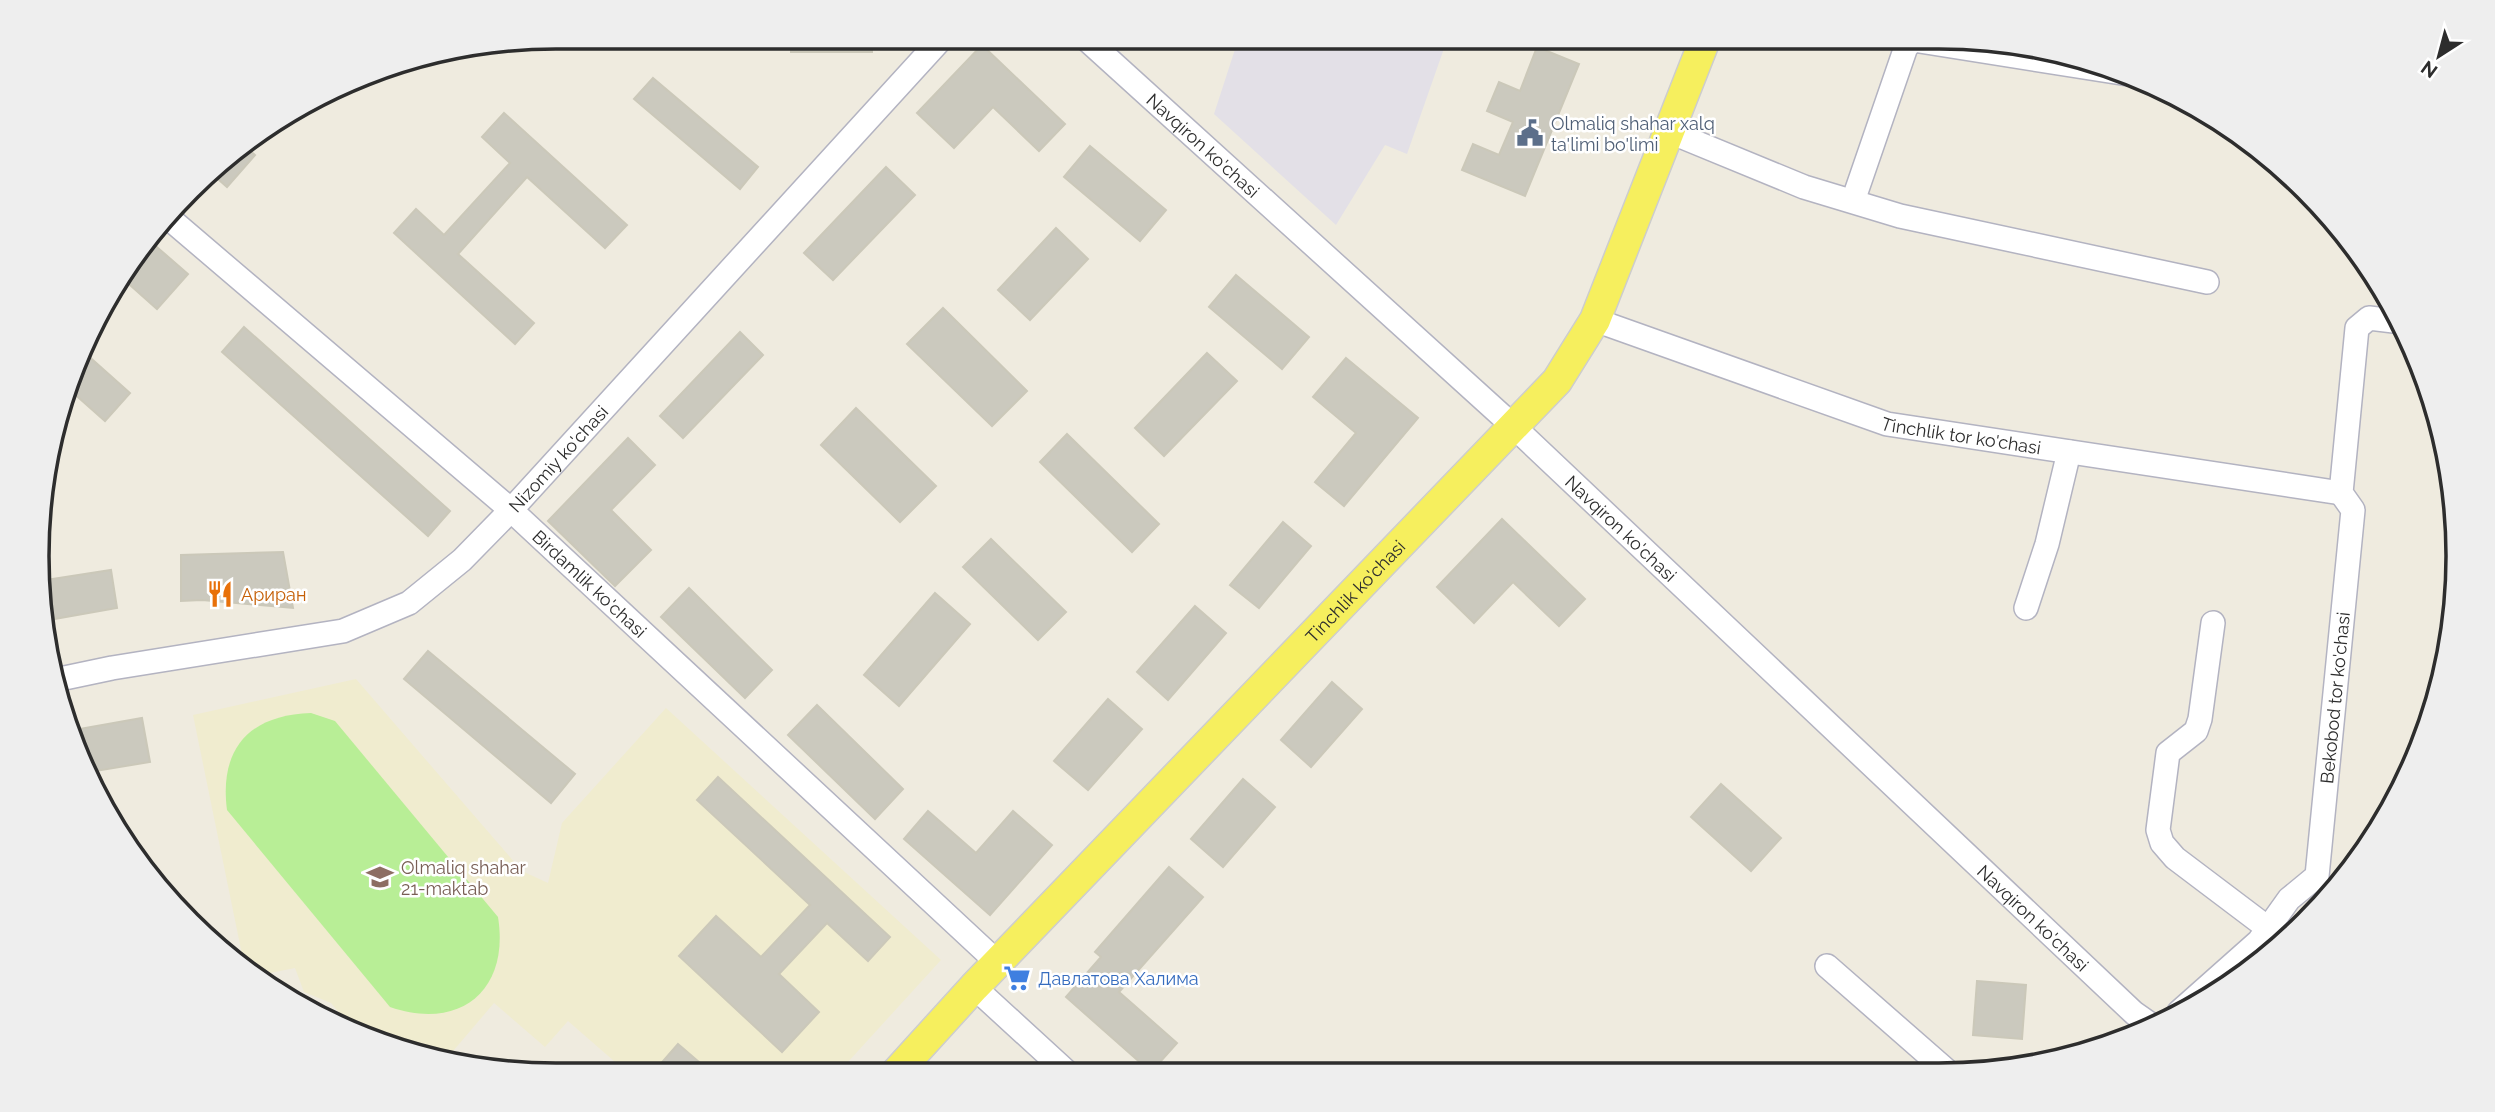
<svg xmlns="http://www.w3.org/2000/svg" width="2495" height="1112" font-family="Raleway,sans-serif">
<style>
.industrial{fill:#e3e0e7}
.education{fill:#f0eccf}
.pitch{fill:#b8ee96}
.building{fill:#cbc9be;stroke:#cbc8b9;stroke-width:2}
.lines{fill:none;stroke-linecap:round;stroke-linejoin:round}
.minor-casing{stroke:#b3b3c1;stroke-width:26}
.major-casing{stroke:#cdcdcd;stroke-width:33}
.minor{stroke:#fff;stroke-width:23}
.major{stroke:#f6ef5e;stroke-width:30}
.labels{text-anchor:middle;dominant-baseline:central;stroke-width:5;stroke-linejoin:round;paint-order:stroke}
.service-label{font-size:18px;fill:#4e5e75;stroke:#fff;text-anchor:start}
.street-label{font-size:18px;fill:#2d2d2d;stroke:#fff}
.food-label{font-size:18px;fill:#c56008;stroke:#fff;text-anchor:start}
.education-label{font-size:18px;fill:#785e54;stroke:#fff;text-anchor:start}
.shop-label{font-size:18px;fill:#366cbe;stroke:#fff;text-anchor:start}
.rim{fill:none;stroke:#2d2d2d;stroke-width:3.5}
</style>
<rect width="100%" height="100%" fill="#efebdf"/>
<!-- industrial -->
<path class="industrial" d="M1239,37H1448L1407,154L1385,145L1336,225L1214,114Z"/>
<!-- education -->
<path class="education" d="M356,679L522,871L548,883L562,823L666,708L941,960L837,1074L630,1075L568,1021L545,1047L494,1003L448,1057L389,1048L355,1032L331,1003L304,992L295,968L255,976L245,969L193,715Z"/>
<!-- pitch -->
<path class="pitch" d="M311,713L335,721L498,917C510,991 459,1031 390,1007L227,810C219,749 249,715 311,713Z"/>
<!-- building -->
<g class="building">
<rect x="791" y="37" width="81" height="15"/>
<path d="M982,45L1065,124L1039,151L993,107L954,148L917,113Z"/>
<path d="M1537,47L1579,64L1525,196L1462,170L1473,144L1499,155L1513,122L1487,111L1499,82L1520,91Z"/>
<path d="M653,78L758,167L740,189L634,99Z"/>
<path d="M504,113L627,225L605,248L527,177L458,254L534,323L515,344L394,233L416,209L444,235L510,163L482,137Z"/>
<path d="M243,145L255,155L227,187L209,171Z"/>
<path d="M1090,146L1166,210L1140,241L1064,177Z"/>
<path d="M886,167L915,195L833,280L804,253Z"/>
<path d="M1056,228L1088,259L1030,320L998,290Z"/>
<path d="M151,242L188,274L157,309L122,278Z"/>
<path d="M1236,275L1309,337L1282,369L1209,307Z"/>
<path d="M943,308L1027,391L992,426L907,344Z"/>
<path d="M244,327L450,511L428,536L222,352Z"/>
<path d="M740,332L763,355L683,438L660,416Z"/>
<path d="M85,353L130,393L105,421L71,391Z"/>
<path d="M1207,353L1237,381L1164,456L1135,428Z"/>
<path d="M1346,358L1418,418L1344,506L1315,482L1356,433L1313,397Z"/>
<path d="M856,408L936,486L900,522L821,445Z"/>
<path d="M1067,434L1159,524L1132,552L1040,462Z"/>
<path d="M628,438L655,465L611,510L651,550L615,586L548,521Z"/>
<path d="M1502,519L1585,599L1559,626L1513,582L1474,623L1437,587Z"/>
<path d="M1283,522L1311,546L1259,608L1230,585Z"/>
<path d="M991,539L1066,612L1038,640L963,567Z"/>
<path d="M283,552L293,608L202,600L181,601V555Z"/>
<path d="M111,570L117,608L43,621L39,581Z"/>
<path d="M689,588L772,670L745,698L661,617Z"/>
<path d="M935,593L970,624L899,706L864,675Z"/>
<path d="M1195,606L1226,633L1168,700L1137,672Z"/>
<path d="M428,651L575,774L551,803L404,679Z"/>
<path d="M1332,682L1362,709L1311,767L1281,740Z"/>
<path d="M1108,699L1142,729L1088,790L1054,761Z"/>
<path d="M817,705L903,789L875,819L788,735Z"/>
<path d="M142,718L150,762L90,772L74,730Z"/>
<path d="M718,777L890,937L868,961L827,923L779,974L819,1012L782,1052L679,956L716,916L761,957L810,905L697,800Z"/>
<path d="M1243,779L1275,807L1223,867L1191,839Z"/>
<path d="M1721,784L1781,838L1751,871L1691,817Z"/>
<path d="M928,811L976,853L1013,811L1052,845L990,915L904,839Z"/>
<path d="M1169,867L1203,897L1119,992L1177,1043L1151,1072L1066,997L1101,957L1095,952Z"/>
<path d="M1977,981L2026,985L2022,1039L1973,1035Z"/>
<path d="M678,1044L714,1075H651Z"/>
</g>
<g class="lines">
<defs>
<g id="minor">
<path id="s1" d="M1084,37L1512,425L2134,1013L2154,1027"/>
<path d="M1668,131L1804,187L1900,216L2207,282"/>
<path d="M1853,201L1906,47L1913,40L2128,74"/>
<path id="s2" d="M170,219L511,510L998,963"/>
<path id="s3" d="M1595,320L1887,424L2341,493"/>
<path d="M2026,608L2047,544L2069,452"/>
<path d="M2213,623L2200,719L2196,731L2168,753L2158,830L2162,843L2175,858L2269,929"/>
<path id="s4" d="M55,680L112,668L343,631L409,603L462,560L511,510L943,37"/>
<path d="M1827,966L1947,1071"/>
<path d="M974,987L1069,1074"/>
<path id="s5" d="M2179,1012L2259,941L2289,899L2317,876L2353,510L2341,493L2357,328L2369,318L2402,322"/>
</g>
<g id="major">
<path id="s6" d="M895,1074L974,987L1557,381L1595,320L1706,37"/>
</g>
</defs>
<!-- minor casing -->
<use href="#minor" class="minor-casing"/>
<!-- major casing -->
<use href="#major" class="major-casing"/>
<!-- minor -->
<use href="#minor" class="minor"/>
<!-- major -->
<use href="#major" class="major"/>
</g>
<!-- icons -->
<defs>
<symbol id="civic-bare" viewBox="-9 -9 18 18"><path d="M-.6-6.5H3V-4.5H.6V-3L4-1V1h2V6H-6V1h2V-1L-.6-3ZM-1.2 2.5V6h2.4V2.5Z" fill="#5c6f8a" stroke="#fff" stroke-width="2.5" paint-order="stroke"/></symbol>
<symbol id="restaurant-bare" viewBox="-9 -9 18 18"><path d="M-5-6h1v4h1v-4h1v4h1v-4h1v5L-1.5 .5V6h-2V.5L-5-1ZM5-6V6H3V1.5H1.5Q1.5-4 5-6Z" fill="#e8710a" stroke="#fff" stroke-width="2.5" paint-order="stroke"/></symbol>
<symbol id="school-bare" viewBox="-9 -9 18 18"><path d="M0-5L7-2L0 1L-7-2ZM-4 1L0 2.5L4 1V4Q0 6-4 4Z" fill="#8d6e63" stroke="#fff" stroke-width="2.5" paint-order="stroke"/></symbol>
<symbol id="supermarket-bare" viewBox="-9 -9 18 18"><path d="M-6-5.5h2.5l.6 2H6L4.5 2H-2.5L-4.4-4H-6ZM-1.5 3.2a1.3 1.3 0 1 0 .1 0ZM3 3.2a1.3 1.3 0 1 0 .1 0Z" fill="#3f7fe0" stroke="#fff" stroke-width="2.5" paint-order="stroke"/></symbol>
</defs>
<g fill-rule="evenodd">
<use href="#civic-bare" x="1511" y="114" width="38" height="38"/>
<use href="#restaurant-bare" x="201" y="575" width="38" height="38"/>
<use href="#school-bare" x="361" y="858" width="38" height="38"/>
<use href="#supermarket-bare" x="998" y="959" width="38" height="38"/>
</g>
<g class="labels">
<!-- service labels -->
<g class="service-label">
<text x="1551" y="123">Olmaliq shahar xalq<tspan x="1551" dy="21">ta'limi bo'limi</tspan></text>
</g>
<!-- street labels -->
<g class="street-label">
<text stroke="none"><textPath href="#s1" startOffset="161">Navqiron ko'chasi</textPath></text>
<text stroke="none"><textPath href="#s3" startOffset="385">Tinchlik tor ko'chasi</textPath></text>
<text stroke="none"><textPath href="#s4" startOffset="572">Nizomiy ko'chasi</textPath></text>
<text stroke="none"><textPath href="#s1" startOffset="728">Navqiron ko'chasi</textPath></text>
<text stroke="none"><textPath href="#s2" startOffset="556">Birdamlik ko'chasi</textPath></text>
<text stroke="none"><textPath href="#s6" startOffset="667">Tinchlik ko'chasi</textPath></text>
<text stroke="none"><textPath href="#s5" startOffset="374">Bekobod tor ko'chasi</textPath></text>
<text stroke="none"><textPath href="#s1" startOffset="1295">Navqiron ko'chasi</textPath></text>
</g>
<!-- food labels -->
<g class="food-label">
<text x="241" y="594">Ариран</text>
</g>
<!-- education labels -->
<g class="education-label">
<text x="401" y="867">Olmaliq shahar<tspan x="401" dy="21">21-maktab</tspan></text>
</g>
<!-- shop labels -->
<g class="shop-label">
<text x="1038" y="978">Давлатова Халима</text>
</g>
</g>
<!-- crop -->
<path d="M0 0H2495V1112H0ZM556 49H1939A507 507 0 0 1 2446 556V556A507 507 0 0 1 1939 1063H556A507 507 0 0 1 49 556V556A507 507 0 0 1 556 49Z" fill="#eee" fill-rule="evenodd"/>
<path class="rim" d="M556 49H1939A507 507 0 0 1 2446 556V556A507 507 0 0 1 1939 1063H556A507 507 0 0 1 49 556V556A507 507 0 0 1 556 49Z"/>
<!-- north arrow -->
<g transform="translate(2439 56) rotate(216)" stroke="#ffffff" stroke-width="5" paint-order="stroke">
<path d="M0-5L12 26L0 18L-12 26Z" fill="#2d2d2d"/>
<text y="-10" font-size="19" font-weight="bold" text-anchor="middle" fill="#2d2d2d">N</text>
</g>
</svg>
